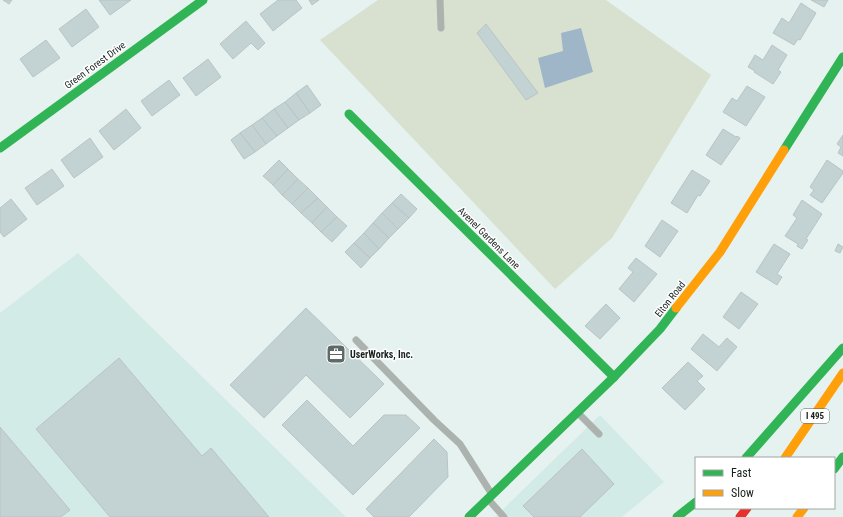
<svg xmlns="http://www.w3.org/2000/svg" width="843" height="517" font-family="'Roboto Condensed',sans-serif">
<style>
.built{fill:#d3ebe6}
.green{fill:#d8e0d0}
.water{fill:#9eb6c8}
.building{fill:#c3d2d2;stroke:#bac4c4}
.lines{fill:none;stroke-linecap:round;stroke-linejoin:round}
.lane{stroke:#acb3af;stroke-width:7}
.fast{stroke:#30b455;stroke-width:9}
.slow{stroke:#ff9f0a;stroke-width:9}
.jam{stroke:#e5322d;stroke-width:9}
.labels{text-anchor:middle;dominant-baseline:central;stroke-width:3;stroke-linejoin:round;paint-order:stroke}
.shield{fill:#fff;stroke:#5d6362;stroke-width:1}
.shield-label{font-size:9px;font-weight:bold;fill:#17201e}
.street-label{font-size:10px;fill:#17201e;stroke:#fff}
.poi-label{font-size:10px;font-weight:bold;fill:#17201e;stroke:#fff;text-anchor:start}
</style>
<rect width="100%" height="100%" fill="#e5f2ef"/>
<!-- built -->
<g class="built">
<path d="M78,253L140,316L346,517H0V313Z"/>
<path d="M600,415L664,482L622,517H495Z"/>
</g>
<!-- green -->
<path class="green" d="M378,0H606L711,75L612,238L555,289L320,40Z"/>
<!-- water -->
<path class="water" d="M581,28L593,72L545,88L538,58L563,51L561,33Z"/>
<!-- building -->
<g class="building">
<path d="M3,0H12L9,4Z"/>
<path d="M99,0H131L110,15Z"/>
<path d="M278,0H296L302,8L273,31L260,14Z"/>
<path d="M309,0H319L312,5Z"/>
<path d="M811,0H828L824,7Z"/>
<path d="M801,3L816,13L800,40L798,39L794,45L773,33L782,18L789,23Z"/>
<path d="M86,9L99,27L72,47L59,29Z"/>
<path d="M246,21L265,43L258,50L251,43L233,59L220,44Z"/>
<path d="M486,24L538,93L526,100L477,33Z"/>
<path d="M46,40L60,58L33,77L20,59Z"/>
<path d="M772,45L787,55L778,70L781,72L773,84L754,72L755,71L748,67L755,55L763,60Z"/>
<path d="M208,59L221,77L196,96L183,78Z"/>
<path d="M169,80L180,95L152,116L141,101Z"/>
<path d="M307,85L321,105L310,113L296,93Z"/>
<path d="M747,86L765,97L746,126L723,112L732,98L737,101Z"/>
<path d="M296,93L310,113L299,120L285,102Z"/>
<path d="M285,102L299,120L288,128L274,109Z"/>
<path d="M126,109L141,128L114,150L99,131Z"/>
<path d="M274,109L288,128L277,136L262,118Z"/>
<path d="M262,118L277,136L266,144L252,125Z"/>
<path d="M252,125L266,144L255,152L240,133Z"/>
<path d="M723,129L736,137L737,136L740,138L721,165L706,155Z"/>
<path d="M240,133L255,152L244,159L231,140Z"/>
<path d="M843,135V156L838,153L841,147L837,144Z"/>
<path d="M90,138L103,157L74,178L61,160Z"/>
<path d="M279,160L288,169L273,185L263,176Z"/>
<path d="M827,160L843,171V173L822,203L810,195L814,190L810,187Z"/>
<path d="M52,169L64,186L37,205L25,188Z"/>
<path d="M288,169L298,179L282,195L273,185Z"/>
<path d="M692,170L710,181L700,196L698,195L687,213L671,203Z"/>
<path d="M298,179L308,188L292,204L282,195Z"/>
<path d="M308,188L318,198L301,213L292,204Z"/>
<path d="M401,194L417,209L409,218L392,203Z"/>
<path d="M318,198L327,207L312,223L301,213Z"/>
<path d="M11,199L27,219L4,237L0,232V208Z"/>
<path d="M802,200L822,214L806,239L808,240L802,249L797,246L798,244L785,236L797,218L793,215Z"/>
<path d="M392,203L409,218L398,229L382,213Z"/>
<path d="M327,207L337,217L321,232L312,223Z"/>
<path d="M382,213L398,229L389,238L373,223Z"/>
<path d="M337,217L347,226L332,242L321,232Z"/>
<path d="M662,220L678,231L660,257L645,246Z"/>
<path d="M373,223L389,238L379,249L364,233Z"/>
<path d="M364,233L379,249L370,258L354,243Z"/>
<path d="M354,243L370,258L361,268L345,252Z"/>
<path d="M774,244L790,254L777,274L782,277L777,285L756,272Z"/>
<path d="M838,244L843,247L840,253L835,251Z"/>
<path d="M636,258L657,274L634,302L619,289L633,272L628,268Z"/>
<path d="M741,292L758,304L739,329L723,317Z"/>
<path d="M606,304L620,318L600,339L585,326Z"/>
<path d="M306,308L384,384L350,418L306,375L264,418L230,385Z"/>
<path d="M703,334L719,347L727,338L737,347L717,371L691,349Z"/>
<path d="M119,358L202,456L211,448L269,517H110L36,429Z"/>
<path d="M688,362L703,376L697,381L705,389L685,410L662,388Z"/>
<path d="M307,400L353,446L384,415H406L420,428L353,495L282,425Z"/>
<path d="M0,427L70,510L61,517H0Z"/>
<path d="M434,439L447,452L448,477L409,517H374L366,509Z"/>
<path d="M582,449L614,484L580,517H534L523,506Z"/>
</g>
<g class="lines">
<!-- lane -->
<g class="lane">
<path d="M440,0L441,28"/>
<path d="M356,340L434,420L460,444L491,493"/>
<path d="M578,413L599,434"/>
<path d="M488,499L504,517"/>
</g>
<!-- fast -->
<g class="fast">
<path d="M349,114L614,377"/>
<path d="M0,148L203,0"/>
<path d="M784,150L843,57"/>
<path d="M746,458L843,348"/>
<path d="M834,469L843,457"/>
<path d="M469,517L614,377L660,329L676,308"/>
<path d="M677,517L696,502"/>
</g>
<!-- slow -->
<g class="slow">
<path d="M676,308L720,252L784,150"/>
<path d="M785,458L843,373"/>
<path d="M797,517L804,508"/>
</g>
<!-- jam -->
<path class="jam" d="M740,517L747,508"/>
</g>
<!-- icons -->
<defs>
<symbol id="office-square" viewBox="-11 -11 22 22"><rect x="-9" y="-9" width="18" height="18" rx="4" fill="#5f6a67" stroke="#fff"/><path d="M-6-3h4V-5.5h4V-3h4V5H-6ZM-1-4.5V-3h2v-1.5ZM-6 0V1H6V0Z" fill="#fff"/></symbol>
</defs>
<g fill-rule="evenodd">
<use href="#office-square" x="325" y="343" width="22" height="22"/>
</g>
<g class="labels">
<!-- shield labels -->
<rect class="shield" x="801" y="409" width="28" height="14" rx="3"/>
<g class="shield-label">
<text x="815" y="416">I 495</text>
</g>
<!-- street labels -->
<g class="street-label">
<text transform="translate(95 65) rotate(-36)">Green Forest Drive</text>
<text transform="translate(489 238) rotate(45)">Avenel Gardens Lane</text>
<text transform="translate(670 299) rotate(-52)">Elton Road</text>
</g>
<!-- poi labels -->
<g class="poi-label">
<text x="350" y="354">UserWorks, Inc.</text>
</g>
</g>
<!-- legend -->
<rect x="695" y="457" width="140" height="52" fill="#ffffff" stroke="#a2a6a5"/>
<rect x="703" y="470" width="20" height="6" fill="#30b455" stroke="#a2a6a5"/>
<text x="731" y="477" font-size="12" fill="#17201e">Fast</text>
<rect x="703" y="490" width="20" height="6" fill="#ff9f0a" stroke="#a2a6a5"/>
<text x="731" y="497" font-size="12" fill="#17201e">Slow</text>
</svg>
